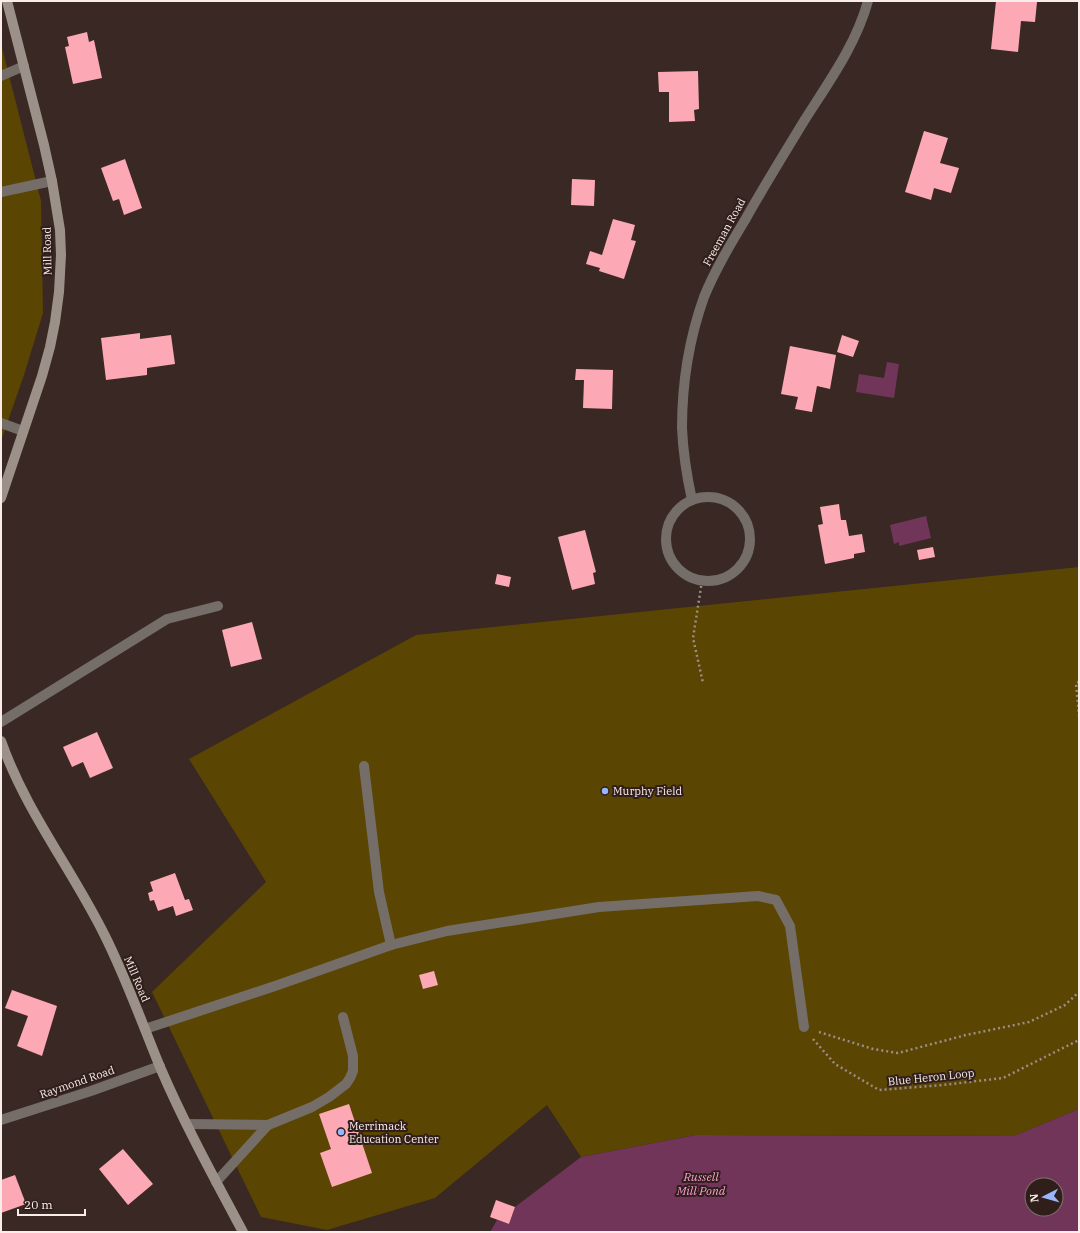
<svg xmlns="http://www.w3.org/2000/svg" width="1080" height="1233" font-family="'IBM Plex Serif',serif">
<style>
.green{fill:#5b4502}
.water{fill:#72355a;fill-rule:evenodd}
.building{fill:#fda9b5}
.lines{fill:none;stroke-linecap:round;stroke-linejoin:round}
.path{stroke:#9c8d89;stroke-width:2.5;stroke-dasharray:2 3;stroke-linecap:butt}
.lane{stroke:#746d68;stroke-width:10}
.street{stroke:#746d68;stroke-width:10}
.secondary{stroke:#9c9188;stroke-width:10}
.poi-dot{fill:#99b5fd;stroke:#2f1e1a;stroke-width:1.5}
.labels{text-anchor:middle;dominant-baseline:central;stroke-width:4;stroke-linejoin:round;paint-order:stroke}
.street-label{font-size:11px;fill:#f9edea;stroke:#2f1e1a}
.poi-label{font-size:11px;fill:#f9edea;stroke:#2f1e1a;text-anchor:start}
.water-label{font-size:12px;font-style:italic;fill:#fb9dd4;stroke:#2f1e1a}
</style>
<rect width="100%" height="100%" fill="#392823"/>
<!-- green -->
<g class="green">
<path d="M1,44L41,201L43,313L24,375L1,441Z"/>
<path d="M1079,567V1109L1014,1136L696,1135L581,1157L547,1105L435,1198L327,1230L261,1217L152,992L266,882L189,759L416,635Z"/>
</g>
<!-- water -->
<g class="water">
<path d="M887,362L899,364L894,398L856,392L859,374L884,378Z"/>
<path d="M926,516L931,538L899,546V542L894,544L890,525Z"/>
<path d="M1079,1109V1232H490L497,1220L509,1224L515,1207L581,1157L696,1135L1014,1136ZM1032,1185H1056V1209H1032Z"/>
</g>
<!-- building -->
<g class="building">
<path d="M996,1L1037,2L1035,22L1021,21L1018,52L991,49Z"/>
<path d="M87,32L89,42L94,40L102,78L73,84L65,47L69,46L67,37Z"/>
<path d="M698,71L699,109L694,110L695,121L669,122V92H659L658,72Z"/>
<path d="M924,131L948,138L940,163L959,168L951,193L934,188L931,200L905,192Z"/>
<path d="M125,159L142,208L124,215L119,199L113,201L101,168Z"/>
<path d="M572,179L595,180L594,206L571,205Z"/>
<path d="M613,219L635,225L631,240L636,241L624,279L599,271L600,268L586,264L590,251L602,255Z"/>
<path d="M140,333V339L171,335L175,364L147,368V375L106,380L101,338Z"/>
<path d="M842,335L859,341L853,357L837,352Z"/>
<path d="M790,346L836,355L830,389L817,386L812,412L795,409L798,397L781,394Z"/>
<path d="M576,369L613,370L612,409L583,408L584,380H575Z"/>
<path d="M839,504L841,520H846L849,536L862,534L865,552L854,554V558L825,564L818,525L823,524L820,507Z"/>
<path d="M585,530L596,572L593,573L595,584L572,590L558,537Z"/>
<path d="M933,547L935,557L919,560L917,550Z"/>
<path d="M497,574L511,577L509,587L495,584Z"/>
<path d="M252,622L262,659L231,667L222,630Z"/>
<path d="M97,732L113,768L90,778L83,762L72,767L63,747Z"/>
<path d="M175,873L185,900L189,899L193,910L176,916L173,906L158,911L154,900L150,901L148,893L153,891L150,882Z"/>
<path d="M434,971L438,985L423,989L419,975Z"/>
<path d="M12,990L57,1006L42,1056L17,1046L28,1016L5,1008Z"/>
<path d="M349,1104L372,1173L332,1187L320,1153L331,1149L319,1114Z"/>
<path d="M123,1149L153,1184L128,1205L99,1169Z"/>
<path d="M15,1175L26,1204L1,1213V1180Z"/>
<path d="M496,1200L515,1207L509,1224L490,1217Z"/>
</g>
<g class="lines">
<!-- path -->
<g class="path">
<path d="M702,581L693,638L703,683"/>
<path d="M1079,682L1076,683L1079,716"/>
<path d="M819,1032L873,1049L898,1053L966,1035L1029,1022L1065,1005L1079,992"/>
<path d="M813,1039L835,1064L879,1090L943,1085L1003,1078L1079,1040"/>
</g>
<!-- lane -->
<g class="lane">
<path d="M1,76L24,66"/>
<path d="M1,192L52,181"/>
<path d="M1,722L167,619L218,606"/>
<path d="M364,766L379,892L391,945"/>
<path d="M145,1029L278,985L391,945L447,931L599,907L758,896L776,900L790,926L804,1027"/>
<path d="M187,1124L268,1125L312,1107L329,1097L346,1084L350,1078L353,1071V1056L343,1017"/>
<path d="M216,1182L268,1125"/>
</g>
<!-- street -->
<g class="street">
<path d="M1,423L23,431"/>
<circle cx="708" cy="539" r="42"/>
<path d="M692,500C687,477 683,452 682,428C682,384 689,339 704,297C715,270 730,245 745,220C764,186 784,154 804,121C828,83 856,45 868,1"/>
<path d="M1,1120L91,1091L160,1066"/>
</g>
<!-- secondary -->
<g class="secondary">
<path d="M1,498L42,376L50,347L55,322L59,292L61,255L60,230L52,181L44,145L7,1"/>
<path d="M1,741C26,812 72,869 105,936C126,978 142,1023 160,1067C184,1123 214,1178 243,1232"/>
</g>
</g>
<!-- markers -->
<g class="poi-dot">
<circle cx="605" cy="791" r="4"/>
<circle cx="341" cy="1132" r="4"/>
</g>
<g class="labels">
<!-- street labels -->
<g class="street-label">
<text transform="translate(724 232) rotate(-61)">Freeman Road</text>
<text transform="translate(47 251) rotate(-91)">Mill Road</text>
<text transform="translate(137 979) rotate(67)">Mill Road</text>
<text transform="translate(931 1077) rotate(-6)">Blue Heron Loop</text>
<text transform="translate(77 1082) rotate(-19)">Raymond Road</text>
</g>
<!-- poi labels -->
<g class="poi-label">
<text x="613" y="791">Murphy Field</text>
<text x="349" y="1126">Merrimack<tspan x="349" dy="13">Education Center</tspan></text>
</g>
<!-- water labels -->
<g class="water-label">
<text x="701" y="1176">Russell<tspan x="701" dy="14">Mill Pond</tspan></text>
</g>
</g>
<!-- border -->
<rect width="1080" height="1233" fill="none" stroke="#f9edea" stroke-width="4"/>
<!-- north arrow -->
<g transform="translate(1044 1197) rotate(264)"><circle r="19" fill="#2f1e1a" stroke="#80716d"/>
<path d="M0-3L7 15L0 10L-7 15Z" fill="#99b5fd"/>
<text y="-6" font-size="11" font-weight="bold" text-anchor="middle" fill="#f9edea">N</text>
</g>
<!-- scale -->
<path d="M18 1209v6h67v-6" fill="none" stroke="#f9edea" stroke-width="2"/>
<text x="24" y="1209" font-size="12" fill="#f9edea" stroke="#2f1e1a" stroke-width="3" paint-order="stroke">20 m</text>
</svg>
